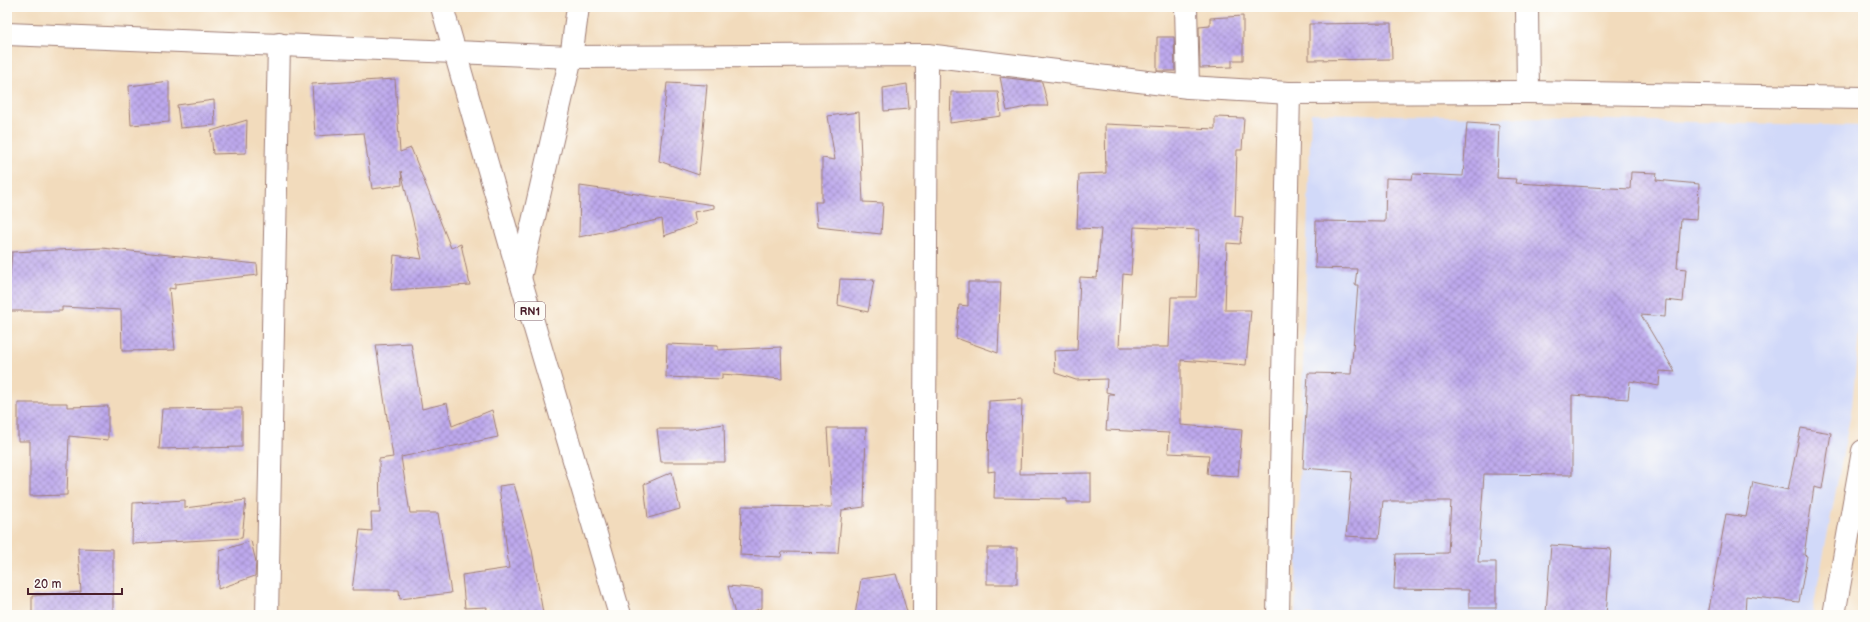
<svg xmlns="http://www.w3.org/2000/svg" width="1870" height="622" font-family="'Balsamiq Sans',sans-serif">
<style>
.built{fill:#d1d9f9}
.building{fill:url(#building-cross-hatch);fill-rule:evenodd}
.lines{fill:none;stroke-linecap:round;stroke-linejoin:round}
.minor-casing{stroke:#9e7d74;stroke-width:24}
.major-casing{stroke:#9e7d74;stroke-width:24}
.highway-casing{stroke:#9e7d74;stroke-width:24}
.minor{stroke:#fff;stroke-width:22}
.major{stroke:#fff;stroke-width:22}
.highway{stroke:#fff;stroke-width:22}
.labels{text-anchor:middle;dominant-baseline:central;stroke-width:3;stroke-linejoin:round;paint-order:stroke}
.shield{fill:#fdfcf7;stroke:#806168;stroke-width:1}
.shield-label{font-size:11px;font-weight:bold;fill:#4a1f2b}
</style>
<defs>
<pattern id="building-cross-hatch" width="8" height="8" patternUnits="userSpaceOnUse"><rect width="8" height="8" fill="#bda9ed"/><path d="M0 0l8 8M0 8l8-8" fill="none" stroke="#9c89c0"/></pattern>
</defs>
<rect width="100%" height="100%" fill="#fdfcf7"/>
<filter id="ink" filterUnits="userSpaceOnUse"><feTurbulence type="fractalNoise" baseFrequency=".025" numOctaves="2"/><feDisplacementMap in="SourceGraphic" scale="8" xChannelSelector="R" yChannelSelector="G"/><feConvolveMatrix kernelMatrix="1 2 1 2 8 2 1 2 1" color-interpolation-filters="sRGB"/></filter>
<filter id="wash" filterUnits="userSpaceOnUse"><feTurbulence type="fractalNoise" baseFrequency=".012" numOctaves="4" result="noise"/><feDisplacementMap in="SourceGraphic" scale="16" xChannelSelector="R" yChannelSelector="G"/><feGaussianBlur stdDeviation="0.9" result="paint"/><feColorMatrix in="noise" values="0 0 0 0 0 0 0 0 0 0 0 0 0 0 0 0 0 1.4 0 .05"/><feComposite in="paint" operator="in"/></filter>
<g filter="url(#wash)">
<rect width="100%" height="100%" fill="#f2dbbc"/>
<!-- built -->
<path class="built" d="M1311,113L1863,126V289L1852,407L1812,615H1295Z"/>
<g id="blocks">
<!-- building -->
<g class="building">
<path d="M1243,16V60H1232V67L1200,68L1199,27L1210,26V18Z"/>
<path d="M1391,23L1392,59L1309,60V24Z"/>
<path d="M1157,37H1174L1175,71H1157Z"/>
<path d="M1000,77L1042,82L1048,106H1031L1007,111Z"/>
<path d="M395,79L400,152L411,148L451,248L461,244L470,285L391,290L394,255L422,259L401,171L402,185L372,189L364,133L315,136L312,84Z"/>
<path d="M169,81V122L131,125L129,86Z"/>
<path d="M667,83L707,85L699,175L659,161Z"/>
<path d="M907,84L909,109L884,111L883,88Z"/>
<path d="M951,92H998L1001,116L950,123Z"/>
<path d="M214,100L215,125L180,128L177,105Z"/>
<path d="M859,112L863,202L883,203L881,234L817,227L815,202H822V158L835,160L828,116Z"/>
<path d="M1215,117L1244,118L1242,150H1237L1235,216L1243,217L1240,244L1227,243L1225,310H1251L1246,365L1181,360V425L1242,430L1238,476L1207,474L1209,455L1168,453L1169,433L1106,430L1109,394H1114L1106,392L1107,379L1076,380L1055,373L1054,351L1077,350L1080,277L1097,278L1101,229L1077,228L1079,174L1106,173L1105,124L1215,129ZM1134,227L1199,230L1196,297H1171L1169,347H1119L1123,274L1131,275Z"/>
<path d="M247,120L246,153L213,154L211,131Z"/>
<path d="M1467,123L1499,125L1497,178L1516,179L1515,183L1630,189L1631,172L1657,173L1656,180L1699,184L1697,220L1681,219L1677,268L1686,269L1683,302L1666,300L1665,317L1641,315L1675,372L1660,371L1659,386L1630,381L1628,399L1572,395V475L1484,474L1478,562H1496V608H1469V590L1394,589L1396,554L1448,553L1451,501H1383L1379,538L1346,536L1352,472L1303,468L1308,373L1351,374L1358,285H1355L1357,269L1315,268L1316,221L1385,222L1386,178L1412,179L1413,174L1463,176Z"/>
<path d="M580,186L714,205V208L694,212L696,224L664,236L662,219L579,237Z"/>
<path d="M102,248L257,264L258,275L175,284V289L169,288L175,350L122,351L121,310L62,307V311H7L12,252Z"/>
<path d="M840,279L874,280L868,312L838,305Z"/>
<path d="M968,282H1001L998,353L956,338L959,305L968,306Z"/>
<path d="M411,343L422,409L447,403L452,426L492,410L498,437L401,457L410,513H438L451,593L400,599L399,590H352L360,530L372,531L371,513H380L379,459L393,457L376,345Z"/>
<path d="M667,344L718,346V350L781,347L782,379L722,374V379L666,377Z"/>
<path d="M1022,399L1020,474L1091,473V502H1067V499L994,498L995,471L988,472L989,401Z"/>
<path d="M18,403H67V407L108,406V440L69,436L67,495L30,496V441H18Z"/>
<path d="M242,408V447L159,449L162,409Z"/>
<path d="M724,424L725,462H661L657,429H692Z"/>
<path d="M827,428H866L864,507L842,510L838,553L782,552L781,557L740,555L742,506L832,507Z"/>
<path d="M1801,428L1831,433L1822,489L1814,487L1804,555L1807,556L1799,602L1746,596L1745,615H1708L1726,514L1746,517L1753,482L1788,490Z"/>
<path d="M672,472L680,509L648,518L644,484Z"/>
<path d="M514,484L532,550L543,613L486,615L487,607L465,608L462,575L509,568L499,486Z"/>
<path d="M185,500V508L246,500L242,538L132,544L133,503Z"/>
<path d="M251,541L256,562L255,576L218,589L220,551Z"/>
<path d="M1551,545L1611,549L1606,615H1554V613H1546Z"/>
<path d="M78,548L113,549V615H32V596L81,592Z"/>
<rect x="987" y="548" width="30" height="36"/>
<path d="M896,574L908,615H855L861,579Z"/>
<path d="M728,586L762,589V608L742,615H735Z"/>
</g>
</g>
</g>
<g filter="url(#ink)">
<use href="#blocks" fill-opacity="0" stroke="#9e7d74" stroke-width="1"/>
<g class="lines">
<defs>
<g id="minor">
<path d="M1186,7L1188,87"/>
<path d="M1527,7L1528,92"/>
<path d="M455,52L571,57L927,55L1188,87L1289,93L1528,92L1863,98"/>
<path d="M520,278L571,57L578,7"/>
<path d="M267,615L279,44"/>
<path d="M924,615L927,55"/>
<path d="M1278,615L1289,93"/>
<path d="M1834,615L1863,451"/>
</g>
<path id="major" d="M7,34L455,52"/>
<path id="highway" d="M442,7L520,278L620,615"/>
</defs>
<!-- minor casing -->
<use href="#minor" class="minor-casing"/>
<!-- major casing -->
<use href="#major" class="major-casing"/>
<!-- highway casing -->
<use href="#highway" class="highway-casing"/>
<!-- minor -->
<use href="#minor" class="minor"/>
<!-- major -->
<use href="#major" class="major"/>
<!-- highway -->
<use href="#highway" class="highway"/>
</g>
</g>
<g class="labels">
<!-- shield labels -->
<rect class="shield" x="515" y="302" width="30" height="18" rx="3"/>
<g class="shield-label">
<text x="530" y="311">RN1</text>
</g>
</g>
<!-- margin -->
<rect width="1870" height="622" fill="none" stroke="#fdfcf7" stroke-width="24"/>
<!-- scale -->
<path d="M28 588v6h94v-6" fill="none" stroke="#4a1f2b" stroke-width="2"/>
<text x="34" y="588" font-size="12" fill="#4a1f2b" stroke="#fdfcf7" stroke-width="3" paint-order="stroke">20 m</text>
</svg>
